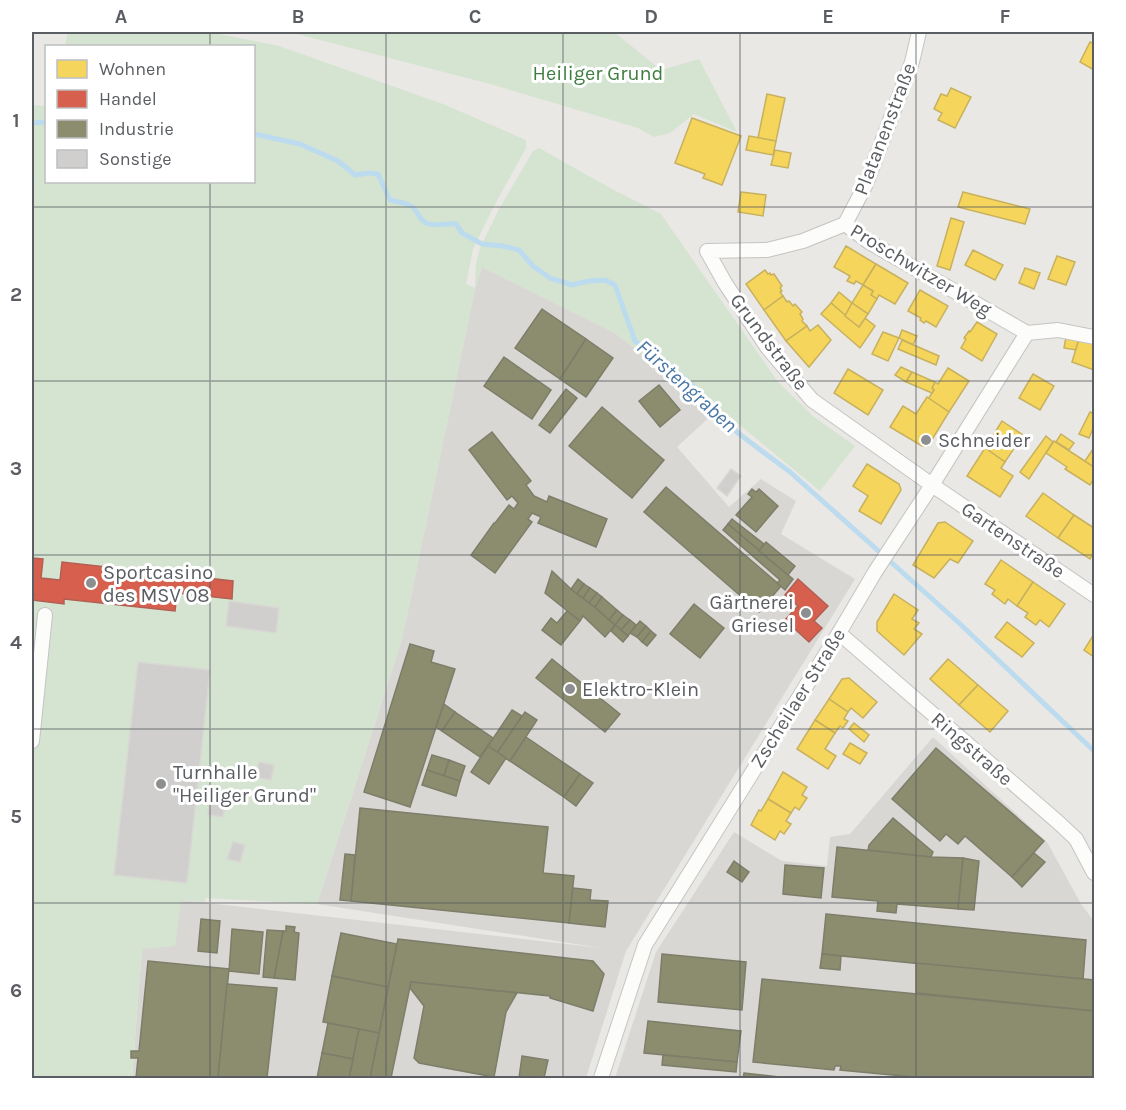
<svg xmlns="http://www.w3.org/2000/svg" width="1126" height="1110" font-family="Karla,sans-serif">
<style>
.industrial{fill:#d9d7d4}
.green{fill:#d4e4d1}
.homes{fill:#f6d55c;stroke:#c7b15e;stroke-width:1.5}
.shops{fill:#d6604d;stroke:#b15f53;stroke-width:1.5}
.industry{fill:#8c8c6e;stroke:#7d7e6a;stroke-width:1.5}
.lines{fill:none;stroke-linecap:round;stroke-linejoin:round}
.stream{stroke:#bcdbef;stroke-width:5}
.building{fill:#d0cfcd;stroke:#d8d7d4;stroke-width:1.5}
.street-casing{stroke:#c4c4c4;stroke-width:16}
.street{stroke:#fcfcfb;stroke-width:14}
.grid{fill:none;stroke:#5a5d61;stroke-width:1.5;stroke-opacity:0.55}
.poi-dot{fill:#8c8e8f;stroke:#fff;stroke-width:2}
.labels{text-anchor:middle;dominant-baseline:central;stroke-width:6;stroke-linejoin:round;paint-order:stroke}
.park-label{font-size:20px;fill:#3e7d40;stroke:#fff}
.street-label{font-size:20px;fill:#5a5d61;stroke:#fff}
.poi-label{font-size:20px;fill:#5a5d61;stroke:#fff;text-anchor:start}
.water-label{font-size:21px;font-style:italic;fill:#4a77a4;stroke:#fff}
.neatline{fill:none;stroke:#5a5d61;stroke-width:2}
.grid-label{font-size:20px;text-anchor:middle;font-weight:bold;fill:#5a5d61}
</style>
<rect width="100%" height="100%" fill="#e9e8e4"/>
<!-- industrial -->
<g class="industrial">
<path d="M482,267L615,333L716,411L677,447L729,507L761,479L796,501L781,534L855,579L626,951L586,1078H132L142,948L181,900L601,948L317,904L402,639L475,289Z"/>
<path d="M933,737L1047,842L1081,904L1094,921V1078H615L656,952L734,832L782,861L827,866L830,837L850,834Z"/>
</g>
<!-- green -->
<g class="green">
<path d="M68,32H209L279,46L443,104L526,140V148L494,206L473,249L466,284L475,288L476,264L480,248L499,209L533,151L539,148L610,188L661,214L778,382L814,417L855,446L820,491L724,412L716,411L615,333L482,267L475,289L402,639L317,904L204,898L206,902L181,900L175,946L142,949L132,1078H32V105L46,106V182H254V46H65Z"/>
<path d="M289,32H614L661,70L699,59L737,132L694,114L670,133L654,137L638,128L494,85Z"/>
</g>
<!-- homes -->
<g class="homes">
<path d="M1090,42L1094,44V70L1080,62Z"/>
<path d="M951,88L971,97L955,128L938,120L942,113L934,109L941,94L947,96Z"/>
<path d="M767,94L785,98L776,141L758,138Z"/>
<path d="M692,118L741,136L722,185L703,178L705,174L675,163Z"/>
<path d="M749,136L776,141L773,155L746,150Z"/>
<path d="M775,150L791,153L788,168L771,165Z"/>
<path d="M741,192L766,195L763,216L738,212Z"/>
<path d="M963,192L1030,209L1025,224L958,207Z"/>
<path d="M951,218L964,222L950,270L937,266Z"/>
<path d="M846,246L876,264L863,285L856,281L854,284L847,281L850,276L834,267Z"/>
<path d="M973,250L1003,265L995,280L965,265Z"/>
<path d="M1057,256L1075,262L1066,285L1048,279Z"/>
<path d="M876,264L908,283L895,304L879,295L877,299L871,295L873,291L863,285Z"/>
<path d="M1025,268L1040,273L1034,289L1019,283Z"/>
<path d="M765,270L768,274L770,273L771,275L774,274L782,286L780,288L782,291L780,292L783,296L764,310L746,284Z"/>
<path d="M863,285L873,291L871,295L877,299L868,314L852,303Z"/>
<path d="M920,290L948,306L936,327L926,321L924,323L920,320L921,318L908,311Z"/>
<path d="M839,292L852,303L845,316L831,303Z"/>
<path d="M783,296L787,302L789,301L793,306L795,304L802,312L800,314L803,319L802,321L807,326L786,341L764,310Z"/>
<path d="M831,303L859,327L865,318L875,326L860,348L821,314Z"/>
<path d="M852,303L868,314L859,327L845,316Z"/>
<path d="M977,322L997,334L982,361L961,348L966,339L964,338L969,331L970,332Z"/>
<path d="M818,325L831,340L809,367L786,341L807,326L810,331Z"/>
<path d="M902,330L917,336L913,345L899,338Z"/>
<path d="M883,332L899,338L888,361L872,354Z"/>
<path d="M1066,337L1079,339L1076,350L1064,348Z"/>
<path d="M1079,339L1094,344V370L1072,362Z"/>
<path d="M902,340L939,356L936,365L898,349Z"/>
<path d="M901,367L912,372L906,382L895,375Z"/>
<path d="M948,368L969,381L949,412L928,399L934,390L932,388L935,382L938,384Z"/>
<path d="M848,369L883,390L868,415L834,393Z"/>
<path d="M912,372L935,382L932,388L934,390L932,393L906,382Z"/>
<path d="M1033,374L1054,386L1040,410L1019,398Z"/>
<path d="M927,397L949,412L928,446H922L890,427L903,406L916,414Z"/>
<path d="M1090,412L1094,414V426L1089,438L1079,434Z"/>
<path d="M1002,421L1023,435L1005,462L985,448Z"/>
<path d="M1061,434L1074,443L1069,450L1056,442Z"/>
<path d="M1046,436L1053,442L1029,479L1020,472Z"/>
<path d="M1054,441L1094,467V478L1090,485L1065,469L1067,467L1046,453Z"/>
<path d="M985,448L1005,462L1001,468L1013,476L1000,497L967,476Z"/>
<path d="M1093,449L1094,450V467L1085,461Z"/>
<path d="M867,464L899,484L901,490L881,524L859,511L868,496L853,486Z"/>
<path d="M1043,493L1074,515L1058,538L1026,516Z"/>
<path d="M1074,515L1094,528V552L1090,559L1058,538Z"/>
<path d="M945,522L973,541L958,563L950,559L934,578L913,565L938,523Z"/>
<path d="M1001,560L1033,582L1017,606L1008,599L1005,604L992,594L995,590L985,584Z"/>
<path d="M1033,582L1065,604L1049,627L1040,620L1036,625L1025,617L1028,613L1017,606Z"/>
<path d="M894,594L918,610L912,619L919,623L914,629L922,634L904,655L877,631V622Z"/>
<path d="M1007,622L1034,643L1022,657L995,637Z"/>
<path d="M1094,634V657L1084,650Z"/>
<path d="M948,659L978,685L959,705L930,679Z"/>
<path d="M849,678L877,702L863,718L851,708L848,712L829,699L842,679Z"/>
<path d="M978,685L1008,711L990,732L959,705Z"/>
<path d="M829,699L848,712L844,719L848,721L843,728L840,726L835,733L815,720Z"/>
<path d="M815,720L835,733L825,749L836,756L828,769L797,749Z"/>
<path d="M854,723L869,735L864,742L849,729Z"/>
<path d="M850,743L867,753L860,764L843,754Z"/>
<path d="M783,772L807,787L802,795L807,798L799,810L795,807L791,813L768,799Z"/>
<path d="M768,799L791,813L786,821L791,824L784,834L780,831L775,840L751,825L759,810L761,811Z"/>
</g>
<!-- shops -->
<g class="shops">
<path d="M32,558L43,559L41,578L60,580L62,562L233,581L232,599L177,593L175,611L64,599V604L33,600L34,594H32Z"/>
<path d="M798,579L828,606L814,621L822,628L809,642L785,620L798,606L785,595Z"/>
</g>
<!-- industry -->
<g class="industry">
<path d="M542,309L586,339L560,379L515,348Z"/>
<path d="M586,339L613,358L586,397L560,379Z"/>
<path d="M504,357L551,390L532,419L484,386Z"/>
<path d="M659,385L680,410L660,427L639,401Z"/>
<path d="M566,389L577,398L550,433L539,425Z"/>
<path d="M602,407L664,460L632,498L569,446Z"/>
<path d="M492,432L531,481L526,485L534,496L547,502L549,496L607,519L596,547L538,523L541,517L532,513L528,519L532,522L495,573L471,555L494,523H495L509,505L514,509L518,503L512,496L507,500L469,450Z"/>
<path d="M666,487L781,586L759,612L644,512Z"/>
<path d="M752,489L756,492L759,489L778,506L756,532L736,515L752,497L748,494Z"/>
<path d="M732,519L764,544L759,551L728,524Z"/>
<path d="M728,524L793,579L785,590L777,583L780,580L723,530Z"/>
<path d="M766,542L795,566L788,575L759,551Z"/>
<path d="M552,571L571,589L595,607L615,625L605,637L583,616L580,621L545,593Z"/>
<path d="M578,579L584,584L577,594L571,589Z"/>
<path d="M584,584L590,588L583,598L577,594Z"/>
<path d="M590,588L597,593L589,603L583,598Z"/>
<path d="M597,593L602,597L595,607L589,603Z"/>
<path d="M602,597L617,610L609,620L595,607Z"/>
<path d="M694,604L724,628L700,658L670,634Z"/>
<path d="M617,610L623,615L615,625L609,620Z"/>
<path d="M567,611L580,621L561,645L542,630L551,618L557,623Z"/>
<path d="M623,615L630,620L621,630L615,625Z"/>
<path d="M630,620L636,625L628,636L621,630Z"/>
<path d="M640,621L646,626L637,637L630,633Z"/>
<path d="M615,625L628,636L623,642L611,631Z"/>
<path d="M646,626L651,631L642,642L637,637Z"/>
<path d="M651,631L656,635L647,646L642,642Z"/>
<path d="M410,644L434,651L431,662L455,669L410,807L364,792Z"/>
<path d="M552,659L620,714L605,732L536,678Z"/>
<path d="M444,704L455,712L442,731L436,727Z"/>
<path d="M512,710L522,716L497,753L488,746Z"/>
<path d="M455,712L493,738L480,757L442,731Z"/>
<path d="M525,712L537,720L510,761L497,753Z"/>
<path d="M526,737L580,774L564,797L510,761Z"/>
<path d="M488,746L506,758L489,784L471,772Z"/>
<path d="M936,748L1044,841L1012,877L965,836L958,844L946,834L940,841L892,799Z"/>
<path d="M432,755L449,760L444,776L427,770Z"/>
<path d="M449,760L465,766L460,781L444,776Z"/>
<path d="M427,770L460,781L456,796L422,785Z"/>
<path d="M580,774L593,783L576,806L564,797Z"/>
<path d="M360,808L548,827L543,873L574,876L569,923L351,901Z"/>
<path d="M893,818L933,852L931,857L868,850L869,845Z"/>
<path d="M837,847L931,857L963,858L958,909L897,904L896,913L877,911L878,901L832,897Z"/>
<path d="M1034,853L1045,862L1022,887L1012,877Z"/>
<path d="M345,854L355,855L351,901L340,900Z"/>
<path d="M963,858L979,861L974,910L958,909Z"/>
<path d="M734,861L749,872L742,882L727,872Z"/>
<path d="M785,865L824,868L821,898L783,894Z"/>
<path d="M573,888L591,890L590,900L608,901L605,927L569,923Z"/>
<path d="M826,914L1086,940L1083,980L822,954Z"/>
<path d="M201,919L220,921L217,953L198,951Z"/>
<path d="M286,926L295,927L294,932L299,933L295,980L274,978L283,931H286Z"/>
<path d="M232,929L263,932L259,974L229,971Z"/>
<path d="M267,930L283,931L274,978L263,977Z"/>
<path d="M341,933L397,944L388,987L332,976Z"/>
<path d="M398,939L593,961L604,974L593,1011L550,998V996L411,982L391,1078H370Z"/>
<path d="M662,954L746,962L742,1010L658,1002Z"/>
<path d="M822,954L841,956L840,970L820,968Z"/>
<path d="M148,961L229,969L218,1078H136L138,1058H131V1051H139Z"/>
<path d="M916,963L1094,980V1011L916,993Z"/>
<path d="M332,976L388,987L379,1033L323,1022Z"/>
<path d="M762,979L1094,1011V1078H924L840,1070L841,1066H835L834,1070L753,1062Z"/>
<path d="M411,982L517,993L506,1012L494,1077L419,1063L414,1058L424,1006L410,988Z"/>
<path d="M227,984L277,988L267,1078H218Z"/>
<path d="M648,1021L741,1031L737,1062L644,1053Z"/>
<path d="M328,1023L359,1029L353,1059L322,1053Z"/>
<path d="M359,1029L379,1033L370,1078H349Z"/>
<path d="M322,1053L353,1059L349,1078H317Z"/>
<path d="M663,1055L737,1062L736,1072L662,1065Z"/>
<path d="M522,1056L548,1060L544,1078H519Z"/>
<path d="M744,1073L779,1077V1078H743Z"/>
</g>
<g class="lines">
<!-- stream -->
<g class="stream">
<path d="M32,123L46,122"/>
<path d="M254,134L300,144L338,161L355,175L369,173L378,174L390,200C397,202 409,203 414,208C418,213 420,220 426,223C435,227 447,223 456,224L462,233L482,244L503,246L519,250L533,266L550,278L572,285L589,281L605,280L615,285L635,341L662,359L692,385L738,433L790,472L958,622L1094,751"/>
</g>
</g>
<!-- building -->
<g class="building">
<path d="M731,469L741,476L727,496L717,488Z"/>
<path d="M229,601L279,608L276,633L226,626Z"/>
<path d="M138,662L210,670L187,883L114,875Z"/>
<path d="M259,762L274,765L271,780L256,777Z"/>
<path d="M211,795L226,797L223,817L208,815Z"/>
<path d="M233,842L245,845L240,862L227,859Z"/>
</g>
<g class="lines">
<defs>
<g id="street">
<path d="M845,224L803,241L767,250L707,251L725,283L767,347L812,400L932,485L1094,595"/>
<path d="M845,224L869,242L1027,333"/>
<path d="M845,224L866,184L912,62L919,32"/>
<path d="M1027,333L1058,330L1094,337"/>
<path d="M839,633L1059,823L1076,839L1094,873"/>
<path d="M32,741L45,615"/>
<path d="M601,1078L645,945L839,633L875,572L932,485L1027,333"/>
</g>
</defs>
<!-- street casing -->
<use href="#street" class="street-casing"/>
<!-- street -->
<use href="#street" class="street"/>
</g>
<!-- grid -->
<path class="grid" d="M210,32V46M386,32V1078M563,32V1078M740,32V1078M916,32V1078M210,182V1078M32,207H1094M32,381H1094M32,555H1094M32,729H1094M32,903H1094"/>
<!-- markers -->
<g class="poi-dot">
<circle cx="926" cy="440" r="6"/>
<circle cx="91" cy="583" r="6"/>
<circle cx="806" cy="613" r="6"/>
<circle cx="570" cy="689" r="6"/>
<circle cx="161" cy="784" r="6"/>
</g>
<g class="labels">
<!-- park labels -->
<g class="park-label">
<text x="598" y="73">Heiliger Grund</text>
</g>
<!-- street labels -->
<g class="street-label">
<text transform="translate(885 129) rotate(-69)">Platanenstraße</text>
<text transform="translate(921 270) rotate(31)">Proschwitzer Weg</text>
<text transform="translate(769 342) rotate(53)">Grundstraße</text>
<text transform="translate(1013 540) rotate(34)">Gartenstraße</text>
<text transform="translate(798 698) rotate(-58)">Zscheilaer Straße</text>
<text transform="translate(972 749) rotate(41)">Ringstraße</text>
</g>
<!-- poi labels -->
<g class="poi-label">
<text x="938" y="440">Schneider</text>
<text x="103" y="572">Sportcasino<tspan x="103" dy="23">des MSV 08</tspan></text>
<text x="794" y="602" text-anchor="end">Gärtnerei<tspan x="794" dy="23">Griesel</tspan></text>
<text x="582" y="689">Elektro-Klein</text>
<text x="173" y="772">Turnhalle<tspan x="173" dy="23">"Heiliger Grund"</tspan></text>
</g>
<!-- water labels -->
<g class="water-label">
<text transform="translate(687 386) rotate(42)">Fürstengraben</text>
</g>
</g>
<!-- border -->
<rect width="1126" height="1110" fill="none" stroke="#ffffff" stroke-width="66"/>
<!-- legend -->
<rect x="45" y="45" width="210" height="138" fill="#ffffff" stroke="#bdbec0" stroke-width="1.5"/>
<rect x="57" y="60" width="30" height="18" fill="#f6d55c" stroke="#bdbec0" stroke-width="1.5"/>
<text x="99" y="75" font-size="18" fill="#5a5d61">Wohnen</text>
<rect x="57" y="90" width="30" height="18" fill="#d6604d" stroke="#bdbec0" stroke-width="1.5"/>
<text x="99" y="105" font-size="18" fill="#5a5d61">Handel</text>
<rect x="57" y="120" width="30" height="18" fill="#8c8c6e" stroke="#bdbec0" stroke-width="1.5"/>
<text x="99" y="135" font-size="18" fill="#5a5d61">Industrie</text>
<rect x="57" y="150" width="30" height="18" fill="#d0cfcd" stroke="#bdbec0" stroke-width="1.5"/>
<text x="99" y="165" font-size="18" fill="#5a5d61">Sonstige</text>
<rect x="33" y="33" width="1060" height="1044" class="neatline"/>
<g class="grid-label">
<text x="121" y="23">A</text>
<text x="298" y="23">B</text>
<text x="475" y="23">C</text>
<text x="651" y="23">D</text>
<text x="828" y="23">E</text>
<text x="1005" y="23">F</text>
<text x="16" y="127">1</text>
<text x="16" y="301">2</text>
<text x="16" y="475">3</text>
<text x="16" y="649">4</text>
<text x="16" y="823">5</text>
<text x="16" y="997">6</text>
</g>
</svg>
